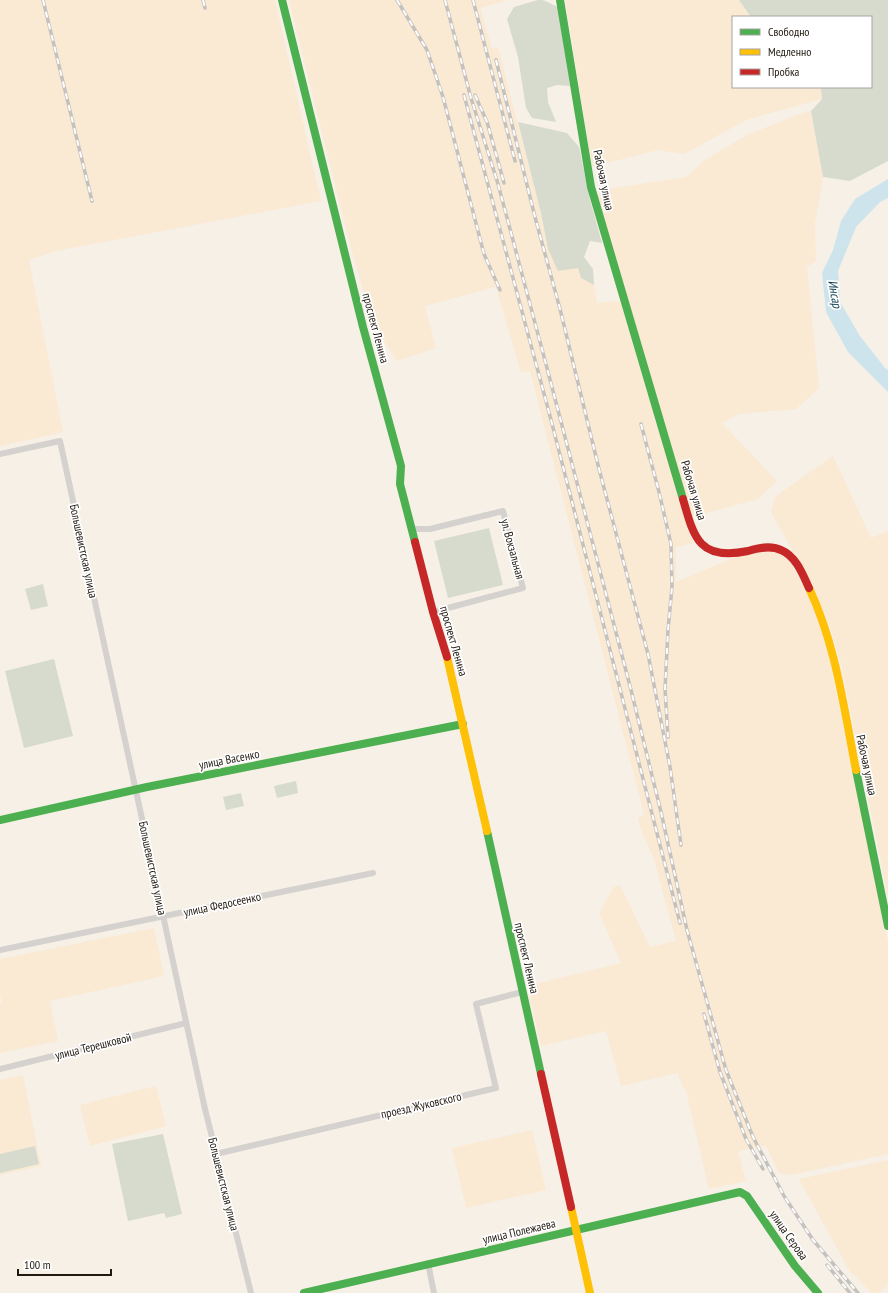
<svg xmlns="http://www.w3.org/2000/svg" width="888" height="1293" font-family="'PT Sans Narrow',sans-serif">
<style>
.built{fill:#fae9d3}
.green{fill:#d6dbce}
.water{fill:#cee4ec}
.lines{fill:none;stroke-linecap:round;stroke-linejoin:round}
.street{stroke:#d4d1ce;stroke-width:6}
.fast{stroke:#4caf50;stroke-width:8}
.slow{stroke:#ffc107;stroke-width:8}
.jam{stroke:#c62828;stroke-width:8}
.rail-casing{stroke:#c4c2bf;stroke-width:3.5}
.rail{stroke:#fff;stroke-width:2;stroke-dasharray:6;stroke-linecap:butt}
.labels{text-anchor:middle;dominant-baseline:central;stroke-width:3.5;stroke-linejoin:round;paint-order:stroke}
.street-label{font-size:12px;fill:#201910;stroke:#fff}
.water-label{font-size:13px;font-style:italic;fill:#0e3f50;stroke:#fff}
</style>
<rect width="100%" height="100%" fill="#f7f0e7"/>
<!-- built -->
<g class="built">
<path d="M0,0H275L321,201L56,251L29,260L63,432L0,446Z"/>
<path d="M289,0H508L480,8L492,49L498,47L541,213L548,249L578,268L581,278L594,285L597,303L620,301L693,543L676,547V582L745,553L762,549L775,551L787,558L796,569L807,590L825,638L888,942V1154L791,1175L779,1173L766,1146L747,1149L738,1152L746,1181L709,1189L686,1091L682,1086L678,1073L621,1086L606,1031L541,1046L527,986L621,963L599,913L614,887L620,885L650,947L676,941L654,859L642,833L638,818L644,814L530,371L521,372L497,291L495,287L425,306L436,348L397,361L372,322L351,248L326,149Z"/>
<path d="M565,0H739L751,17H733V87H821L822,99L746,120L684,154L658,150L592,167Z"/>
<path d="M811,111L823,177L815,223L816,261L807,267L819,388L796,409L739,414L722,423L777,481L758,499L692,517L597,195L614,188L686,177L705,160L747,135L802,113Z"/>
<path d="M833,456L871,538L888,531V897L841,664L827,617L819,599L771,512L775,497Z"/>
<path d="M154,928L164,976L50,1001L58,1041L0,1053V1004L2,1003L0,992V959Z"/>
<path d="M23,1075L41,1166L0,1175V1080Z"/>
<path d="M156,1086L166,1126L90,1146L80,1105Z"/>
<path d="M532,1130L546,1190L466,1208L452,1148Z"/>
<path d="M888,1160V1284L879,1293H872L849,1270L799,1179Z"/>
</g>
<!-- green -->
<g class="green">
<path d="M538,0H543L558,7L570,86L557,85L547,88L548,102L556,122L532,118L526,108L518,57L507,19L514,7Z"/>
<path d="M739,0H888V161L850,181L823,177L811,111L822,99L821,87H871V17H751Z"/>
<path d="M518,122L567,133L579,147L590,200L602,243L590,241L584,257L593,269L594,285L581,278L578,268L558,271L548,249L541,213Z"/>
<path d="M489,528L503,585L448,598L434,541Z"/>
<path d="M43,584L48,606L31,610L25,589Z"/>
<path d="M54,659L73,736L24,748L5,671Z"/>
<path d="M296,781L298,793L277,798L274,786Z"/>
<path d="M241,793L244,806L226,810L223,797Z"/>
<path d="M163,1134L182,1214L166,1218L164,1213L128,1221L112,1144Z"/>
<path d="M35,1146L39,1164L0,1173V1154Z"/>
</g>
<!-- water -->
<path class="water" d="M888,179V198L880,202L856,227L838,271L840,302L860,336L885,368L888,370V392L848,352L826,312L822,273L833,250L841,221L855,199Z"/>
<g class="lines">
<!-- street -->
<g class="street">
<path d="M0,454L60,441L205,1109L251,1293"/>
<path d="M412,529H430L503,511L523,588L433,612"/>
<path d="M0,950L373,873"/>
<path d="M0,1069L186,1023"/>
<path d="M216,1154L496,1088L476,1004L522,992"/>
<path d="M428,1263L434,1293"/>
</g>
<!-- fast -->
<g class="fast">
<path d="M282,0L363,327L401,466L400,484L415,542"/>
<path d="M560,0L591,187L683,499"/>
<path d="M856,770L888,926"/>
<path d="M0,820L147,787L463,724"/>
<path d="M487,831L541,1074"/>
<path d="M576,1230L740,1192L747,1196L795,1266L818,1293"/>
<path d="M304,1293L576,1230"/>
</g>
<!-- slow -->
<g class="slow">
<path d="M809,588C836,645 844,709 856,770"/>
<path d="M447,657L487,831"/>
<path d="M571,1207L590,1293"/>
</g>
<!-- jam -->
<g class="jam">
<path d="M683,499C694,539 700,561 748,551C758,548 770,545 781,550C796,556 803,575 809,588"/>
<path d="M415,542L433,612L447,657"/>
<path d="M541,1074L571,1207"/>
</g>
<defs>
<g id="rail">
<path d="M43,0L92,201"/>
<path d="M203,0L205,8"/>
<path d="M397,0L427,50L443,97L484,254L500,290"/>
<path d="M445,0L471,98L498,184L547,368L630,686L661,812L687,930L726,1070L753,1137L784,1196L813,1240L858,1293"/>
<path d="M473,0L515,161"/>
<path d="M496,60L535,217L560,309L599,469L648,654L670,767L681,845"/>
<path d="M464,95L550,416L680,923"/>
<path d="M475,95L487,122L504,183"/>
<path d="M641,424L659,492L671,544L672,587L668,630L665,689L668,737"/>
<path d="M704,1014L720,1072L746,1139L763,1169"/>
<path d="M827,1265L850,1293"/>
</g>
</defs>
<!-- rail casing -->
<use href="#rail" class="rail-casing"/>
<!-- rail -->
<use href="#rail" class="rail"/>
</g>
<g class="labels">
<!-- street labels -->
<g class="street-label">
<text transform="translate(604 180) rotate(78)">Рабочая улица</text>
<text transform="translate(376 328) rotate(75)">проспект Ленина</text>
<text transform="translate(694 490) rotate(73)">Рабочая улица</text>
<text transform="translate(513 549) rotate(75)">ул. Вокзальная</text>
<text transform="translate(84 551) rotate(78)">Большевистская улица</text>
<text transform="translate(454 641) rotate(74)">проспект Ленина</text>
<text transform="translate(229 759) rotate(-11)">улица Васенко</text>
<text transform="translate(867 765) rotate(78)">Рабочая улица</text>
<text transform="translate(153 868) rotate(78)">Большевистская улица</text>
<text transform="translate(222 904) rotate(-12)">улица Федосеенко</text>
<text transform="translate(527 958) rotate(77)">проспект Ленина</text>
<text transform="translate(93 1046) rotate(-14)">улица Терешковой</text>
<text transform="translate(421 1105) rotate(-13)">проезд Жуковского</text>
<text transform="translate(224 1184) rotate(76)">Большевистская улица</text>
<text transform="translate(519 1231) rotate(-13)">улица Полежаева</text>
<text transform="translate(789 1235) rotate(55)">улица Серова</text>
</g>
<!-- water labels -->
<g class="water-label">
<text transform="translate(835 294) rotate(80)">Инсар</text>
</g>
</g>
<!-- legend -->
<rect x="732" y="16" width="140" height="72" fill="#ffffff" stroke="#a6a39f"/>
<rect x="740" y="29" width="20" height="6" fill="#4caf50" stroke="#a6a39f"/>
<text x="768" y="36" font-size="12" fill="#201910">Свободно</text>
<rect x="740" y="49" width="20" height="6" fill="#ffc107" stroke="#a6a39f"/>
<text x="768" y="56" font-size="12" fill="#201910">Медленно</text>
<rect x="740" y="69" width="20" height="6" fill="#c62828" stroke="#a6a39f"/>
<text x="768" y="76" font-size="12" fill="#201910">Пробка</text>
<!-- scale -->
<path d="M18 1269v6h93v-6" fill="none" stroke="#201910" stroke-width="2"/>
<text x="24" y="1269" font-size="12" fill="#201910" stroke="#ffffff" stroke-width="3" paint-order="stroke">100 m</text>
</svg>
